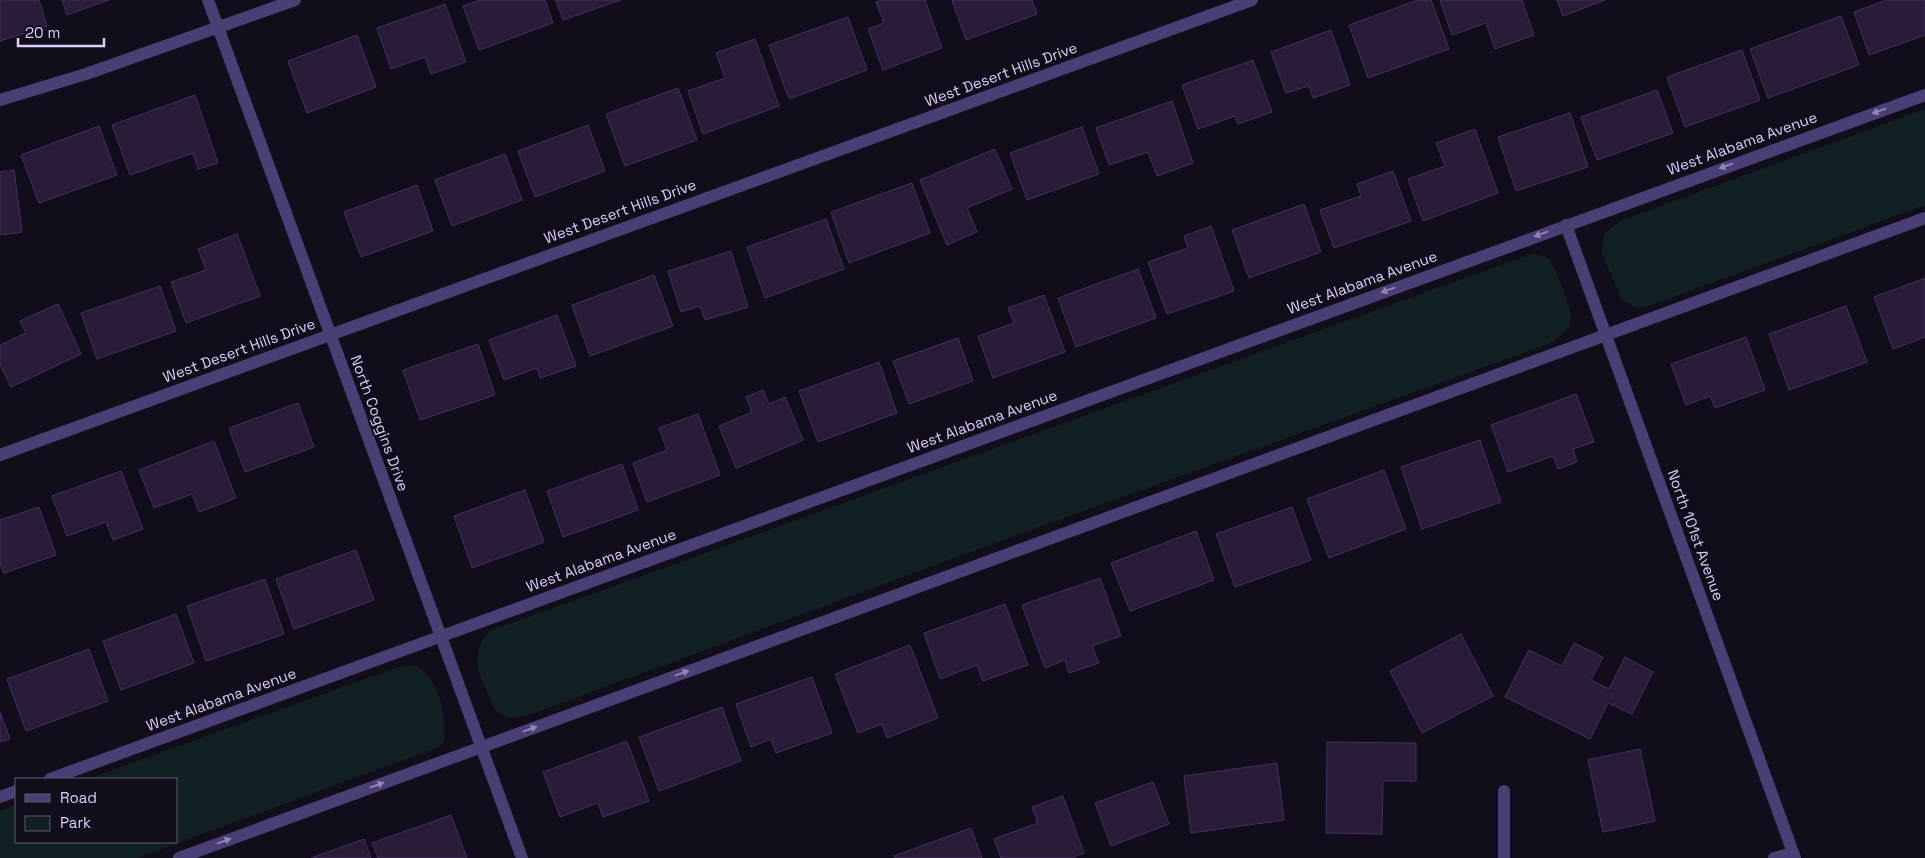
<svg xmlns="http://www.w3.org/2000/svg" width="1925" height="858" font-family="'Space Grotesk',sans-serif">
<style>
.green{fill:#112023}
.building{fill:#281c39;stroke:#453062}
.lines{fill:none;stroke-linecap:round;stroke-linejoin:round}
.minor{stroke:#4b3e74;stroke-width:12}
.oneway{fill:#9386b6}
.labels{text-anchor:middle;dominant-baseline:central;stroke-width:4.5;stroke-linejoin:round;paint-order:stroke}
.street-label{font-size:15px;fill:#dbcdf9;stroke:#120d1a}
</style>
<rect width="100%" height="100%" fill="#120d1a"/>
<!-- green -->
<g class="green">
<path d="M1925,109V205L1646,307L1637,308L1622,300L1601,251L1605,233L1620,221Z"/>
<path d="M1534,253L1549,259C1556,270 1560,280 1564,292C1574,320 1577,327 1548,344L1025,532L526,716L508,718L495,710C483,682 465,656 490,631Z"/>
<path d="M410,665C440,671 448,719 443,744L436,748L137,858H0V811L16,805V842H176V779H88L401,666Z"/>
</g>
<!-- building -->
<g class="building">
<path d="M0,0H39L47,26L0,41Z"/>
<path d="M62,0H109L67,15Z"/>
<path d="M480,0H545L553,23L479,50L463,6Z"/>
<path d="M556,0H621L563,20Z"/>
<path d="M881,0H925L942,48L883,70L868,29L884,23L876,2Z"/>
<path d="M952,0H1032L1037,14L966,40Z"/>
<path d="M1418,0H1431L1449,49L1368,78L1349,25Z"/>
<path d="M1440,0H1522L1534,35L1495,49L1486,23L1452,35Z"/>
<path d="M1557,0H1605L1563,16Z"/>
<path d="M1887,0H1925V35L1869,55L1854,12Z"/>
<path d="M445,4L466,62L431,74L425,57L391,69L377,28Z"/>
<path d="M1841,16L1859,65L1768,98L1750,49Z"/>
<path d="M848,17L867,70L789,99L769,45Z"/>
<path d="M1331,30L1350,85L1313,98L1309,86L1286,93L1271,52Z"/>
<path d="M357,35L376,87L307,113L288,61Z"/>
<path d="M755,39L779,106L703,134L688,91L725,78L716,53Z"/>
<path d="M1742,50L1760,100L1685,127L1667,77Z"/>
<path d="M1253,60L1272,112L1238,124L1235,116L1198,129L1182,85Z"/>
<path d="M678,88L697,140L625,166L606,114Z"/>
<path d="M1657,90L1673,133L1597,160L1581,117Z"/>
<path d="M195,95L218,163L198,169L193,153L130,175L112,125Z"/>
<path d="M1172,101L1193,163L1157,176L1148,152L1109,165L1096,128Z"/>
<path d="M1570,113L1588,167L1516,191L1498,137Z"/>
<path d="M588,125L605,171L535,197L518,151Z"/>
<path d="M99,126L117,175L39,203L21,155Z"/>
<path d="M1082,127L1099,174L1027,200L1010,153Z"/>
<path d="M1475,129L1498,193L1423,221L1408,179L1445,166L1436,143Z"/>
<path d="M995,149L1012,189L967,208L977,232L947,245L920,180Z"/>
<path d="M505,154L522,200L452,226L435,180Z"/>
<path d="M14,170L22,232L0,235V172Z"/>
<path d="M1393,171L1411,221L1334,248L1320,210L1361,196L1357,184Z"/>
<path d="M912,183L930,233L849,263L831,212Z"/>
<path d="M417,185L433,231L361,257L344,212Z"/>
<path d="M1304,204L1321,252L1249,278L1232,230Z"/>
<path d="M826,219L844,269L765,298L747,247Z"/>
<path d="M1211,226L1234,291L1167,314L1148,262L1188,248L1184,236Z"/>
<path d="M237,234L260,296L186,323L171,282L206,270L198,249Z"/>
<path d="M731,251L748,307L705,320L700,306L681,312L668,271Z"/>
<path d="M1138,269L1156,318L1076,347L1058,298Z"/>
<path d="M654,275L673,326L590,356L572,305Z"/>
<path d="M1925,278V337L1893,349L1874,297Z"/>
<path d="M160,286L176,331L97,359L81,313Z"/>
<path d="M1044,295L1065,352L993,378L978,336L1014,323L1008,308Z"/>
<path d="M58,304L81,354L11,387L0,364V345L26,333L20,321Z"/>
<path d="M1846,306L1867,362L1789,390L1769,334Z"/>
<path d="M557,315L576,366L540,378L537,368L504,380L489,340Z"/>
<path d="M1746,337L1765,390L1715,408L1710,396L1686,405L1671,364Z"/>
<path d="M958,338L973,381L909,404L893,361Z"/>
<path d="M478,344L495,395L420,420L403,370Z"/>
<path d="M879,362L897,413L818,442L799,391Z"/>
<path d="M763,390L769,404L785,397L803,440L736,468L719,426L752,412L746,397Z"/>
<path d="M1576,394L1594,442L1573,449L1577,462L1558,469L1553,456L1508,472L1491,425Z"/>
<path d="M298,403L314,447L245,472L229,428Z"/>
<path d="M698,414L720,475L647,502L633,463L667,450L659,428Z"/>
<path d="M1480,440L1501,502L1422,529L1401,467Z"/>
<path d="M214,441L236,498L199,512L192,494L154,508L139,470Z"/>
<path d="M622,464L638,510L563,537L547,491Z"/>
<path d="M1384,470L1406,529L1329,558L1307,499Z"/>
<path d="M121,471L143,529L113,540L106,522L67,536L52,496Z"/>
<path d="M525,490L544,542L472,568L454,516Z"/>
<path d="M39,507L56,555L4,573L0,564V520Z"/>
<path d="M1292,507L1311,560L1235,587L1216,534Z"/>
<path d="M1196,531L1214,580L1130,611L1111,563Z"/>
<path d="M356,550L374,600L294,629L276,579Z"/>
<path d="M1100,578L1121,636L1092,646L1099,663L1069,673L1065,660L1045,668L1022,605Z"/>
<path d="M265,579L284,634L206,661L187,606Z"/>
<path d="M1005,604L1028,665L983,681L977,665L940,679L924,633Z"/>
<path d="M176,614L194,663L121,690L103,641Z"/>
<path d="M1461,634L1493,696L1422,733L1390,671Z"/>
<path d="M1574,643L1603,657L1591,680L1609,689L1625,657L1653,672L1632,714L1608,703L1590,739L1505,697L1529,650L1562,666Z"/>
<path d="M910,645L938,718L887,738L882,724L858,733L835,674Z"/>
<path d="M89,649L108,701L26,731L7,679Z"/>
<path d="M812,677L832,733L776,753L771,739L751,747L736,704Z"/>
<path d="M722,707L741,761L659,791L639,737Z"/>
<path d="M0,712L10,739L0,742Z"/>
<path d="M627,741L649,801L603,817L598,803L560,817L543,772Z"/>
<path d="M1327,742L1416,743V781H1383L1382,834L1326,833Z"/>
<path d="M1640,749L1655,821L1603,832L1588,760Z"/>
<path d="M1277,763L1284,820L1191,833L1184,776Z"/>
<path d="M1153,782L1169,824L1111,846L1095,803Z"/>
<path d="M1063,796L1084,853L1071,858H1001L994,839L1038,823L1032,807Z"/>
<path d="M451,815L467,858H378L372,843Z"/>
<path d="M971,828L982,858H895L894,856Z"/>
<path d="M364,839L371,858H311Z"/>
</g>
<g class="lines">
<!-- minor -->
<g class="minor">
<path d="M208,0L522,858"/>
<path d="M0,100L86,74L295,0"/>
<path d="M1566,225L1795,858"/>
<path d="M0,455L1252,0"/>
<path d="M50,779L1925,95"/>
<path d="M0,797L16,791"/>
<path d="M179,858L1925,218"/>
<path d="M1504,858V791"/>
<path d="M1774,858L1793,853"/>
</g>
</g>
<!-- one-way arrows -->
<defs><path id="oneway-solid" d="M-6-.8H1V-3.2L6.5 0L1 3.2V.8H-6Z" transform="scale(1.25)"/></defs>
<g class="oneway">
<use href="#oneway-solid" transform="translate(1879 111) rotate(160)"/>
<use href="#oneway-solid" transform="translate(1726 166) rotate(160)"/>
<use href="#oneway-solid" transform="translate(1541 234) rotate(160)"/>
<use href="#oneway-solid" transform="translate(1388 290) rotate(160)"/>
<use href="#oneway-solid" transform="translate(682 673) rotate(-20)"/>
<use href="#oneway-solid" transform="translate(530 729) rotate(-20)"/>
<use href="#oneway-solid" transform="translate(377 785) rotate(-20)"/>
<use href="#oneway-solid" transform="translate(224 841) rotate(-20)"/>
</g>
<g class="labels">
<!-- street labels -->
<g class="street-label">
<text transform="translate(1001 74) rotate(-20)">West Desert Hills Drive</text>
<text transform="translate(1742 143) rotate(-20)">West Alabama Avenue</text>
<text transform="translate(620 211) rotate(-20)">West Desert Hills Drive</text>
<text transform="translate(1362 282) rotate(-20)">West Alabama Avenue</text>
<text transform="translate(239 350) rotate(-20)">West Desert Hills Drive</text>
<text transform="translate(982 421) rotate(-20)">West Alabama Avenue</text>
<text transform="translate(380 423) rotate(70)">North Coggins Drive</text>
<text transform="translate(1696 535) rotate(70)">North 101st Avenue</text>
<text transform="translate(601 560) rotate(-20)">West Alabama Avenue</text>
<text transform="translate(221 699) rotate(-20)">West Alabama Avenue</text>
</g>
</g>
<!-- legend -->
<rect x="15" y="778" width="162" height="65" fill="#120d1a" stroke="#625a73"/>
<rect x="25" y="794" width="25" height="8" fill="#4b3e74" stroke="#625a73"/>
<text x="60" y="803" font-size="15" fill="#dbcdf9">Road</text>
<rect x="25" y="816" width="25" height="15" fill="#112023" stroke="#625a73"/>
<text x="60" y="828" font-size="15" fill="#dbcdf9">Park</text>
<!-- scale -->
<path d="M18 38v8h86v-8" fill="none" stroke="#dbcdf9" stroke-width="2.5"/>
<text x="25" y="38" font-size="15" fill="#dbcdf9" stroke="#120d1a" stroke-width="4" paint-order="stroke">20 m</text>
</svg>
